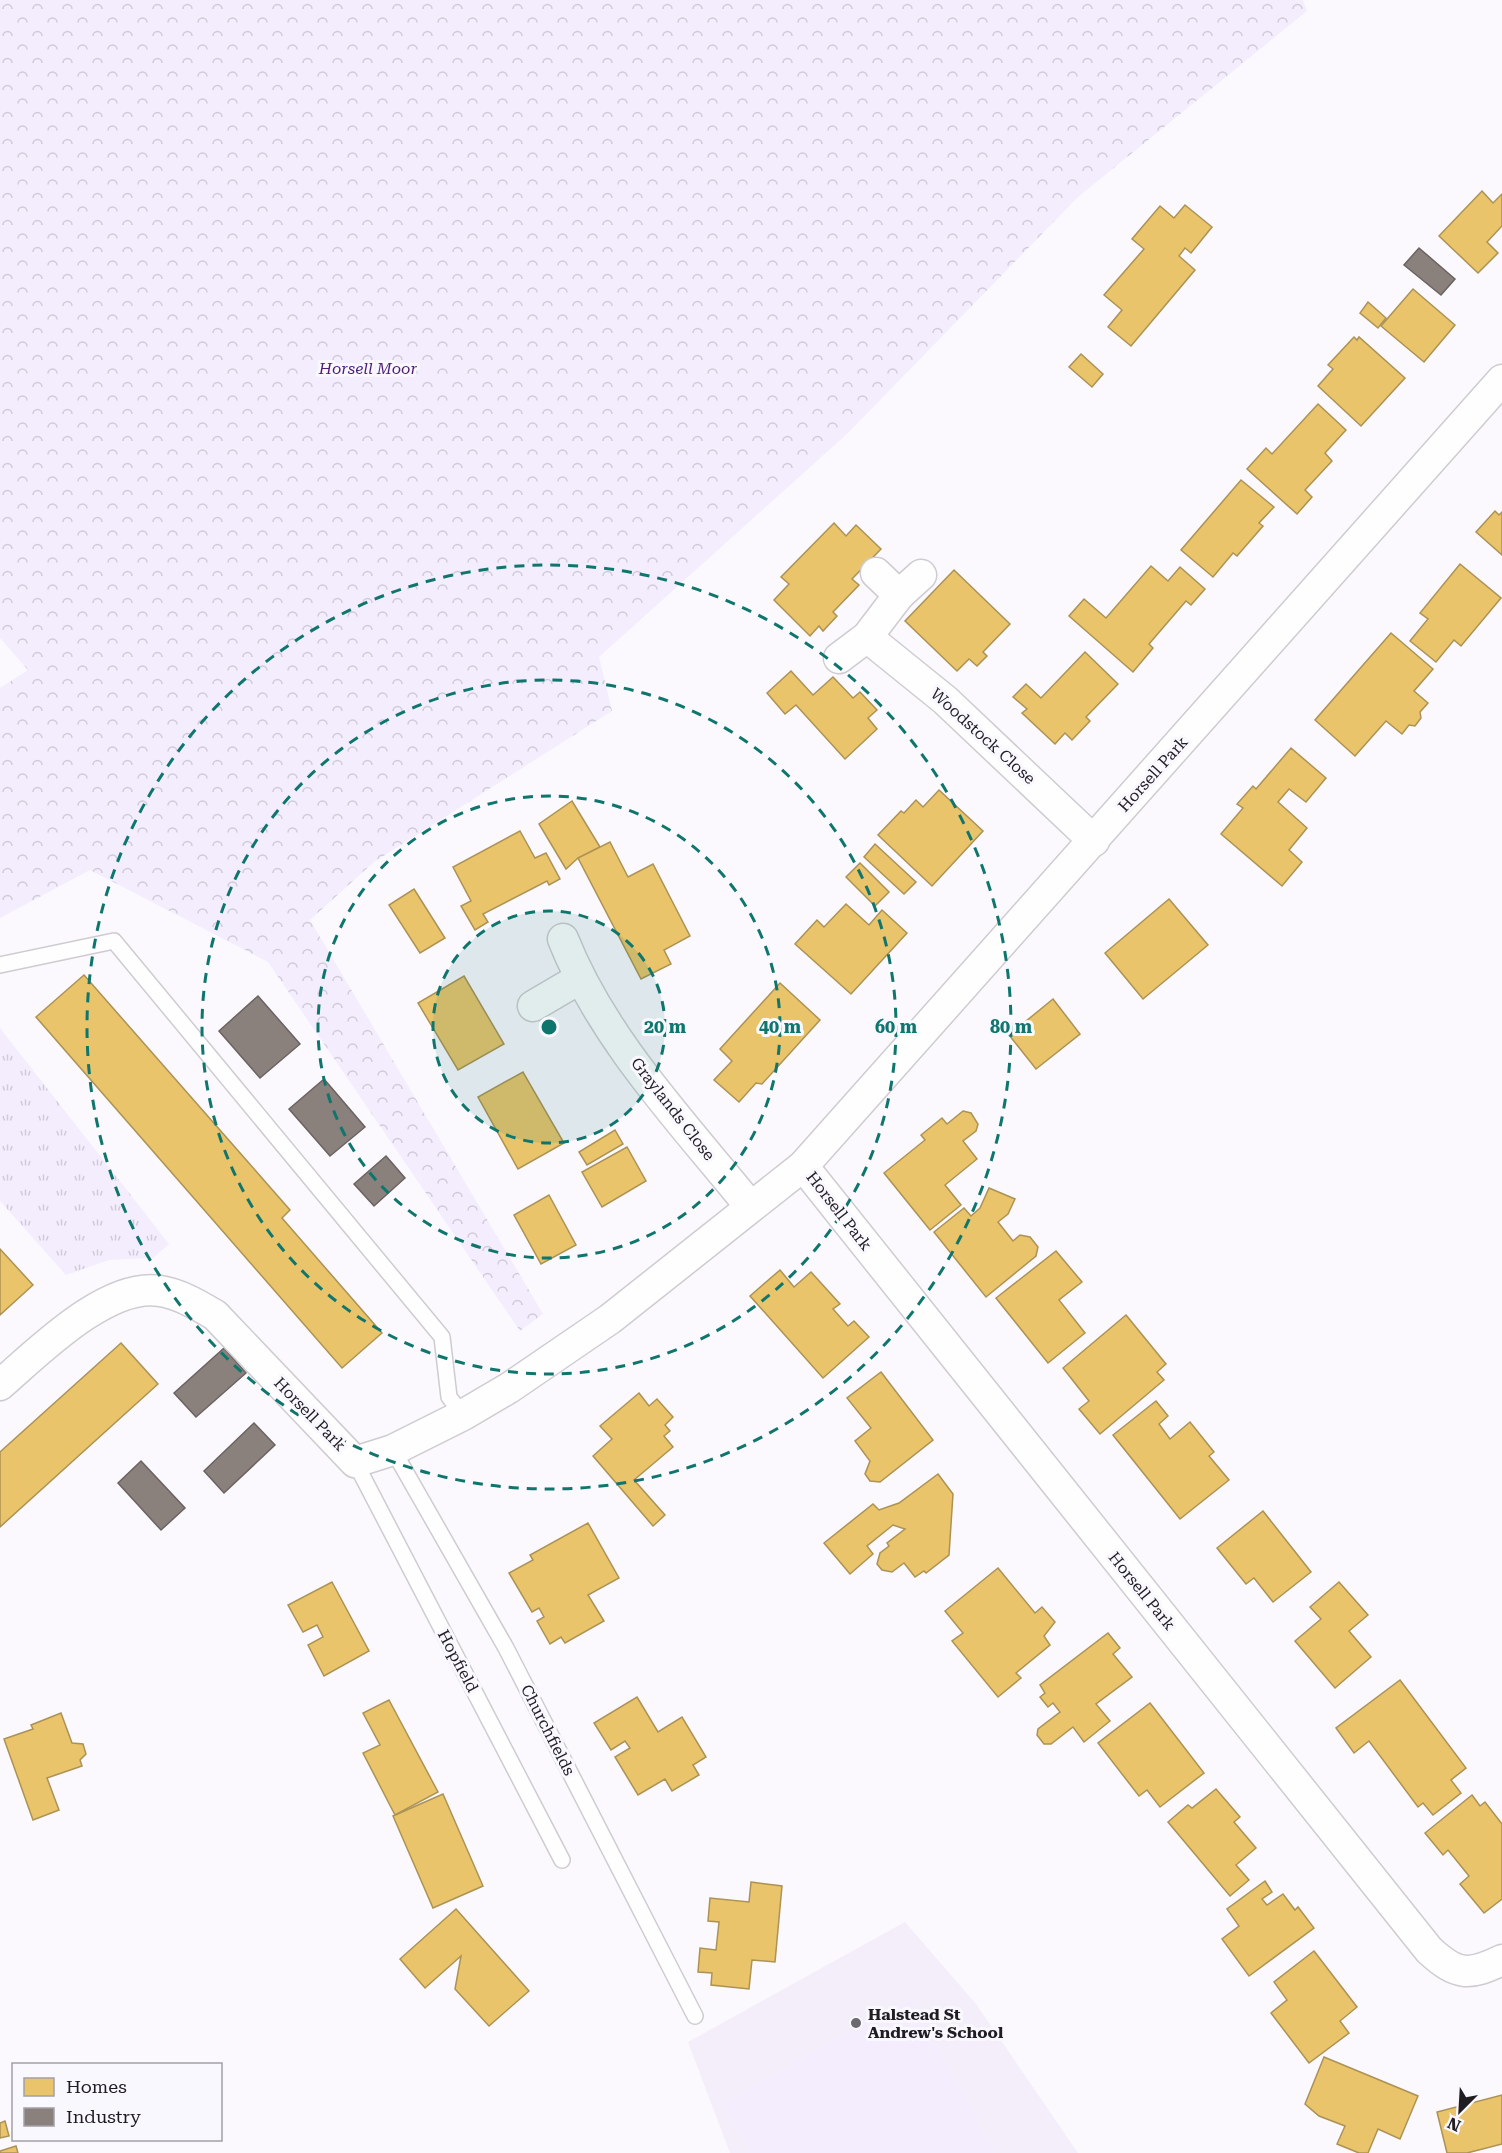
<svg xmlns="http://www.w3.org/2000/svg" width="1502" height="2153" font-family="'Roboto Serif',serif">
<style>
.built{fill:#f3eefa}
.grass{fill:url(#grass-tufts)}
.forest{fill:url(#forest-crowns)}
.garden{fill:#f3edfd}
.homes{fill:#e9c46a;stroke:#ac9254;stroke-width:1.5}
.industry{fill:#8a817c;stroke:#6a6361;stroke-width:1.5}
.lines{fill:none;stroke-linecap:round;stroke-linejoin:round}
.lane-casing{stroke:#ceccd1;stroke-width:18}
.street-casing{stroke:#ceccd1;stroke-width:33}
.lane{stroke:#fefeff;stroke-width:15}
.street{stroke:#fefeff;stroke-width:30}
.ring{fill:none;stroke:#0f766e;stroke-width:3;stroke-dasharray:10 8}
.poi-dot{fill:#6c696f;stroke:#faf8ff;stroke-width:2}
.labels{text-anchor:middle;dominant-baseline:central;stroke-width:6;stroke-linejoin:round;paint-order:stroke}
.park-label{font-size:16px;font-style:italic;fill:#4c1d78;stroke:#faf8ff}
.street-label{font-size:16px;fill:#1f1c22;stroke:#faf8ff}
.poi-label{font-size:16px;font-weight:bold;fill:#1f1c22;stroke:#faf8ff;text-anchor:start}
.centre{fill:#0f766e;stroke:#faf8ff;stroke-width:3}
.ring-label{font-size:18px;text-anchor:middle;font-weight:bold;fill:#0f766e;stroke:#faf8ff;stroke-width:6;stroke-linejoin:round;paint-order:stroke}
</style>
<defs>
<pattern id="grass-tufts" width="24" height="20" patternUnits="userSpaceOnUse" patternTransform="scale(1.5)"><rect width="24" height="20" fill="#f3edfd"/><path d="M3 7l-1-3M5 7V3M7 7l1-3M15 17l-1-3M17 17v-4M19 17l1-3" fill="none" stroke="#d0cbd9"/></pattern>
<pattern id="forest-crowns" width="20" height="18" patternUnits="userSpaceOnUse" patternTransform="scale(1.5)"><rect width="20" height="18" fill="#f3edfd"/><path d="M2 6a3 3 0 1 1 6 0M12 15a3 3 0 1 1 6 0" fill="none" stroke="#d0cbd9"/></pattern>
</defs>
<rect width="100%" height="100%" fill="#fbf9fe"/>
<!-- built -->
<path class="built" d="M905,1922L976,2004L1078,2153H730L688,2042Z"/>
<!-- grass -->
<path class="grass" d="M0,1028L169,1244L153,1258L109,1260L66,1275L0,1201Z"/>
<!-- forest -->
<path class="forest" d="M0,0H1303L1307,11L1078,197L848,433L599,657L612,711L374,862L310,920L543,1314L520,1331L268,962L90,870L0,918V688L28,670L0,638Z"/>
<!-- garden -->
<path class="garden" d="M910,1998L996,2153H750L722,2103Z"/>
<!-- homes -->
<g class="homes">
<path d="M1482,191L1493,203L1502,194V226L1487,242L1498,253L1478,273L1439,236Z"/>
<path d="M1185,205L1212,227L1191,253L1185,248L1179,256L1195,270L1131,346L1108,327L1122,310L1104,295L1144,249L1132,239L1160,206L1174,218Z"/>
<path d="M1413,289L1455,325L1424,362L1381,326Z"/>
<path d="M1368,302L1386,318L1378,328L1360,313Z"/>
<path d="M1354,337L1357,340L1359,337L1405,378L1361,426L1318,386L1333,369L1328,365Z"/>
<path d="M1081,354L1103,374L1092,387L1069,367Z"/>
<path d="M1318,404L1346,430L1325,453L1332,461L1305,490L1312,497L1297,514L1247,469L1266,448L1272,454Z"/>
<path d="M1241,480L1274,507L1259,523L1263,526L1237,556L1233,553L1213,577L1181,550Z"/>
<path d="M1495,511L1499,515L1502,512V555L1476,532Z"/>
<path d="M834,523L846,536L856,525L881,549L852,579L859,585L833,612L837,616L823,631L819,626L810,636L774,600L789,584L781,577Z"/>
<path d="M1460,564L1501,598L1461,646L1454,640L1436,662L1410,641L1428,619L1420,613Z"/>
<path d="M1151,566L1168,581L1180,567L1205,589L1191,605L1186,601L1149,644L1153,648L1133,672L1069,616L1084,599L1106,618Z"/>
<path d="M954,570L1010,624L983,652L987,656L977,666L969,659L957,671L905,621Z"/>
<path d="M1391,633L1433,669L1414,691L1428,703L1420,712L1421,718L1415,726L1409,725L1402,734L1386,721L1355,756L1315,720Z"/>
<path d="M1085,652L1118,684L1086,717L1090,721L1072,740L1065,733L1055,744L1022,713L1027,709L1013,697L1026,684L1041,698Z"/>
<path d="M791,671L813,695L833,677L853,698L860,692L877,710L868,718L877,729L845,759L796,705L785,714L767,693Z"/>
<path d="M1291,748L1326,778L1306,802L1289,789L1278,802L1307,828L1289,850L1302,862L1282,886L1221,834L1243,808L1237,804L1253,786L1256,789Z"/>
<path d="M939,790L983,831L932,886L878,835L901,811L904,813L916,800L923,807Z"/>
<path d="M572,801L600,847L578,858L566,869L539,824Z"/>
<path d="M520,831L535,858L546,853L560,879L549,885L547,881L483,914L488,922L475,930L461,906L471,901L453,867Z"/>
<path d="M610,842L628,877L653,864L690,936L664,950L671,964L641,979L578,858Z"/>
<path d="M875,844L916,882L904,894L864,857Z"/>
<path d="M860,863L889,892L875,906L846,877Z"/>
<path d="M414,889L445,938L420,953L389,905Z"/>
<path d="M1169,899L1208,945L1143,999L1105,953Z"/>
<path d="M846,904L869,925L882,910L907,933L851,994L795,944L817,920L824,927Z"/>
<path d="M84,975L290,1210L282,1218L382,1333L342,1368L36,1017Z"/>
<path d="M464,976L504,1044L458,1070L418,1003Z"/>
<path d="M780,983L820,1020L762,1084L756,1083L739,1102L714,1080L732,1061L720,1049Z"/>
<path d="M1053,999L1080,1034L1036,1069L1009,1035Z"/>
<path d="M523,1072L564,1143L518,1169L478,1097Z"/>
<path d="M963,1111L971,1113L978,1124L976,1131L963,1141L977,1159L945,1185L961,1205L930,1230L884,1173L925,1140L921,1135L942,1118L947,1124Z"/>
<path d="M615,1130L623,1144L587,1165L579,1152Z"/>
<path d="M627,1147L646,1181L602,1207L582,1172Z"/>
<path d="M989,1188L1015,1199L1008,1214L998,1222L1013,1241L1020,1235L1030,1237L1038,1247L1036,1256L986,1297L934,1232L964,1208L971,1216L980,1208Z"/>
<path d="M549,1195L576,1245L541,1264L514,1215Z"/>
<path d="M0,1249L33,1285L0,1315Z"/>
<path d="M1056,1251L1082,1282L1059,1300L1085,1333L1048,1363L996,1298Z"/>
<path d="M780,1270L794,1287L811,1272L840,1304L833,1309L848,1326L854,1321L869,1337L823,1378L750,1296Z"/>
<path d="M1126,1315L1166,1364L1157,1372L1164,1380L1100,1434L1079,1409L1089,1401L1063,1368Z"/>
<path d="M121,1343L158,1384L0,1527V1452Z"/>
<path d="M881,1372L933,1440L880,1482L870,1481L865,1474L870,1461L855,1441L871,1428L847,1398Z"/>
<path d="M639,1393L649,1406L657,1399L673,1417L665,1425L670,1431L664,1436L673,1447L634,1480L665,1515L653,1526L593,1456L612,1439L600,1426Z"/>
<path d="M1156,1401L1168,1416L1159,1424L1170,1439L1190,1422L1214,1452L1209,1456L1229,1480L1180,1519L1113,1435Z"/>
<path d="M938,1474L953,1494L949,1555L926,1573L924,1571L915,1577L904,1563L892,1572L882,1570L877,1564L880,1553L889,1546L887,1543L905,1529L893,1525L867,1546L873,1554L850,1574L824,1543L873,1504L879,1510L899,1503Z"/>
<path d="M1263,1511L1311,1572L1273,1602L1254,1578L1246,1584L1217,1548Z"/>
<path d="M588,1523L619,1578L588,1595L604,1621L565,1643L561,1637L550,1644L537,1621L544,1617L539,1608L532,1612L509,1573L533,1560L530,1555Z"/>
<path d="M998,1568L1035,1613L1042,1607L1055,1622L1044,1636L1050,1645L1016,1673L1021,1678L998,1697L952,1641L963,1633L945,1611Z"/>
<path d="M332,1582L369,1651L324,1676L308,1645L323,1637L317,1625L303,1632L288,1605Z"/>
<path d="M1339,1582L1368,1615L1349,1631L1371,1657L1335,1688L1295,1641L1321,1619L1310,1607Z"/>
<path d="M1108,1633L1120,1648L1113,1654L1132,1677L1096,1704L1110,1721L1084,1742L1073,1727L1051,1744H1044L1037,1735L1038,1729L1060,1712L1053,1703L1048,1707L1040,1697L1045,1693L1040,1685Z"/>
<path d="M1400,1680L1466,1768L1451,1780L1461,1793L1433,1815L1423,1803L1418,1807L1369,1741L1354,1753L1336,1728Z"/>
<path d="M637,1697L658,1732L682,1717L706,1757L693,1765L699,1775L672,1791L665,1779L638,1795L615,1757L630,1748L625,1741L611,1750L594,1723Z"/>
<path d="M389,1700L438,1792L395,1815L363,1753L380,1745L363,1713Z"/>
<path d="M1150,1703L1204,1773L1160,1807L1147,1790L1139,1796L1098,1743Z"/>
<path d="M61,1713L72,1743L83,1744L86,1754L80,1760L82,1766L47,1778L59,1810L33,1820L4,1739L33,1729L31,1725Z"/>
<path d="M1216,1789L1240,1817L1234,1822L1256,1848L1236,1865L1249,1880L1230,1896L1168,1822L1188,1805L1192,1808Z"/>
<path d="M443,1794L483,1886L433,1908L393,1816Z"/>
<path d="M1472,1795L1480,1806L1485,1802L1502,1824V1899L1484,1913L1460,1884L1469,1876L1448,1850L1443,1855L1425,1833Z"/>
<path d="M1265,1881L1272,1892L1262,1899L1267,1905L1283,1894L1295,1910L1298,1907L1314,1928L1249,1976L1222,1939L1239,1926L1227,1909Z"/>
<path d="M751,1882L782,1886L775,1962L752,1960L749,1989L711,1985L712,1973L698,1972L700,1948L716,1950L719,1922L708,1921L710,1898L749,1902Z"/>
<path d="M456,1909L529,1991L489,2026L455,1989L461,1956L425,1988L400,1959Z"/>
<path d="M1314,1951L1357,2007L1340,2021L1349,2033L1309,2063L1271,2013L1287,2000L1274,1982Z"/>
<path d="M1324,2057L1418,2096L1400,2139L1378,2129L1368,2153H1359L1337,2144L1345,2126L1319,2116L1305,2104Z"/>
<path d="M1502,2095V2144L1467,2153H1447L1437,2112Z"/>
<path d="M5,2121L9,2136L0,2138V2123Z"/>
<path d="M16,2146L18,2153H0V2151Z"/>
</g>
<!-- industry -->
<g class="industry">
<path d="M1419,248L1455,279L1441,295L1404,265Z"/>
<path d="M258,996L300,1044L260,1078L219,1031Z"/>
<path d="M324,1079L365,1127L330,1156L289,1109Z"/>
<path d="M386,1156L405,1178L374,1206L354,1184Z"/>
<path d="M224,1348L246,1373L196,1417L174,1393Z"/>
<path d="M254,1423L275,1445L224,1493L204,1471Z"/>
<path d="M141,1461L185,1508L161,1530L118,1483Z"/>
</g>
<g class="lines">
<defs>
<g id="lane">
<path d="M0,965L114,941L442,1337L449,1397L463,1415"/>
<path d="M393,1450L506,1648L695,2016"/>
<path d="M355,1462L562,1860"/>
</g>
<g id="street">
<path d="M876,573L899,595"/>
<path d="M867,637L945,700L1094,841"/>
<path d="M839,658L867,637L899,595L921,575"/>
<path d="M563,939C603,1040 683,1123 750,1206"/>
<path d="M533,1006L579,979"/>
<path d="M803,1166L1429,1950C1457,1976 1469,1976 1502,1960"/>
<path d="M0,1385C37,1353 107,1282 160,1291C180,1294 198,1305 215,1315L355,1462L393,1450L463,1415L509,1388L610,1319L803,1166L1502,380"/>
</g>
</defs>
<!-- lane casing -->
<use href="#lane" class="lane-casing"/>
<!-- street casing -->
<use href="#street" class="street-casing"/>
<!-- lane -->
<use href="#lane" class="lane"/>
<!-- street -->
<use href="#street" class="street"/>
</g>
<!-- distance rings -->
<circle cx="549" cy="1027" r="116" fill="#0f766e" fill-opacity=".12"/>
<g class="ring">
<circle cx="549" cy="1027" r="116"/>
<circle cx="549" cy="1027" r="231"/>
<circle cx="549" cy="1027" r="347"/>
<circle cx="549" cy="1027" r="462"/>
</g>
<!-- markers -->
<circle class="poi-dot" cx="856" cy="2023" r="6"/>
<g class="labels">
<!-- park labels -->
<g class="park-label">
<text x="368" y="368">Horsell Moor</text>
</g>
<!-- street labels -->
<g class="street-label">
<text transform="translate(983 736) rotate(42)">Woodstock Close</text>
<text transform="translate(1153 774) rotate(-48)">Horsell Park</text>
<text transform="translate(673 1109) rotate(52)">Graylands Close</text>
<text transform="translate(839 1211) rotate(52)">Horsell Park</text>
<text transform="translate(310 1414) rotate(46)">Horsell Park</text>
<text transform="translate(1142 1591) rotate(51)">Horsell Park</text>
<text transform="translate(458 1661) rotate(62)">Hopfield</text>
<text transform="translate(548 1730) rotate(63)">Churchfields</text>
</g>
<!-- poi labels -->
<g class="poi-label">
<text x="868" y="2014">Halstead St<tspan x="868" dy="18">Andrew's School</tspan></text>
</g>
</g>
<circle cx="549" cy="1027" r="9" class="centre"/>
<g class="ring-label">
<text x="665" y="1033">20 m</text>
<text x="780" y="1033">40 m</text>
<text x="896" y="1033">60 m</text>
<text x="1011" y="1033">80 m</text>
</g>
<!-- legend -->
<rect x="12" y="2063" width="210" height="78" fill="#faf8ff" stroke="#a2a0a7" stroke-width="1.5"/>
<rect x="24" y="2078" width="30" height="18" fill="#e9c46a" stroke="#a2a0a7" stroke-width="1.5"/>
<text x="66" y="2093" font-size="18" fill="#1f1c22">Homes</text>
<rect x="24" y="2108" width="30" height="18" fill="#8a817c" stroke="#a2a0a7" stroke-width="1.5"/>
<text x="66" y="2123" font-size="18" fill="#1f1c22">Industry</text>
<!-- north arrow -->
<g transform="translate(1460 2111) rotate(204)" stroke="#faf8ff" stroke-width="4.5" paint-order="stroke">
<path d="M0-4.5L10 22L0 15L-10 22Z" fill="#1f1c22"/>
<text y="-9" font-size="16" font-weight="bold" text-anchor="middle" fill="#1f1c22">N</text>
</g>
</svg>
